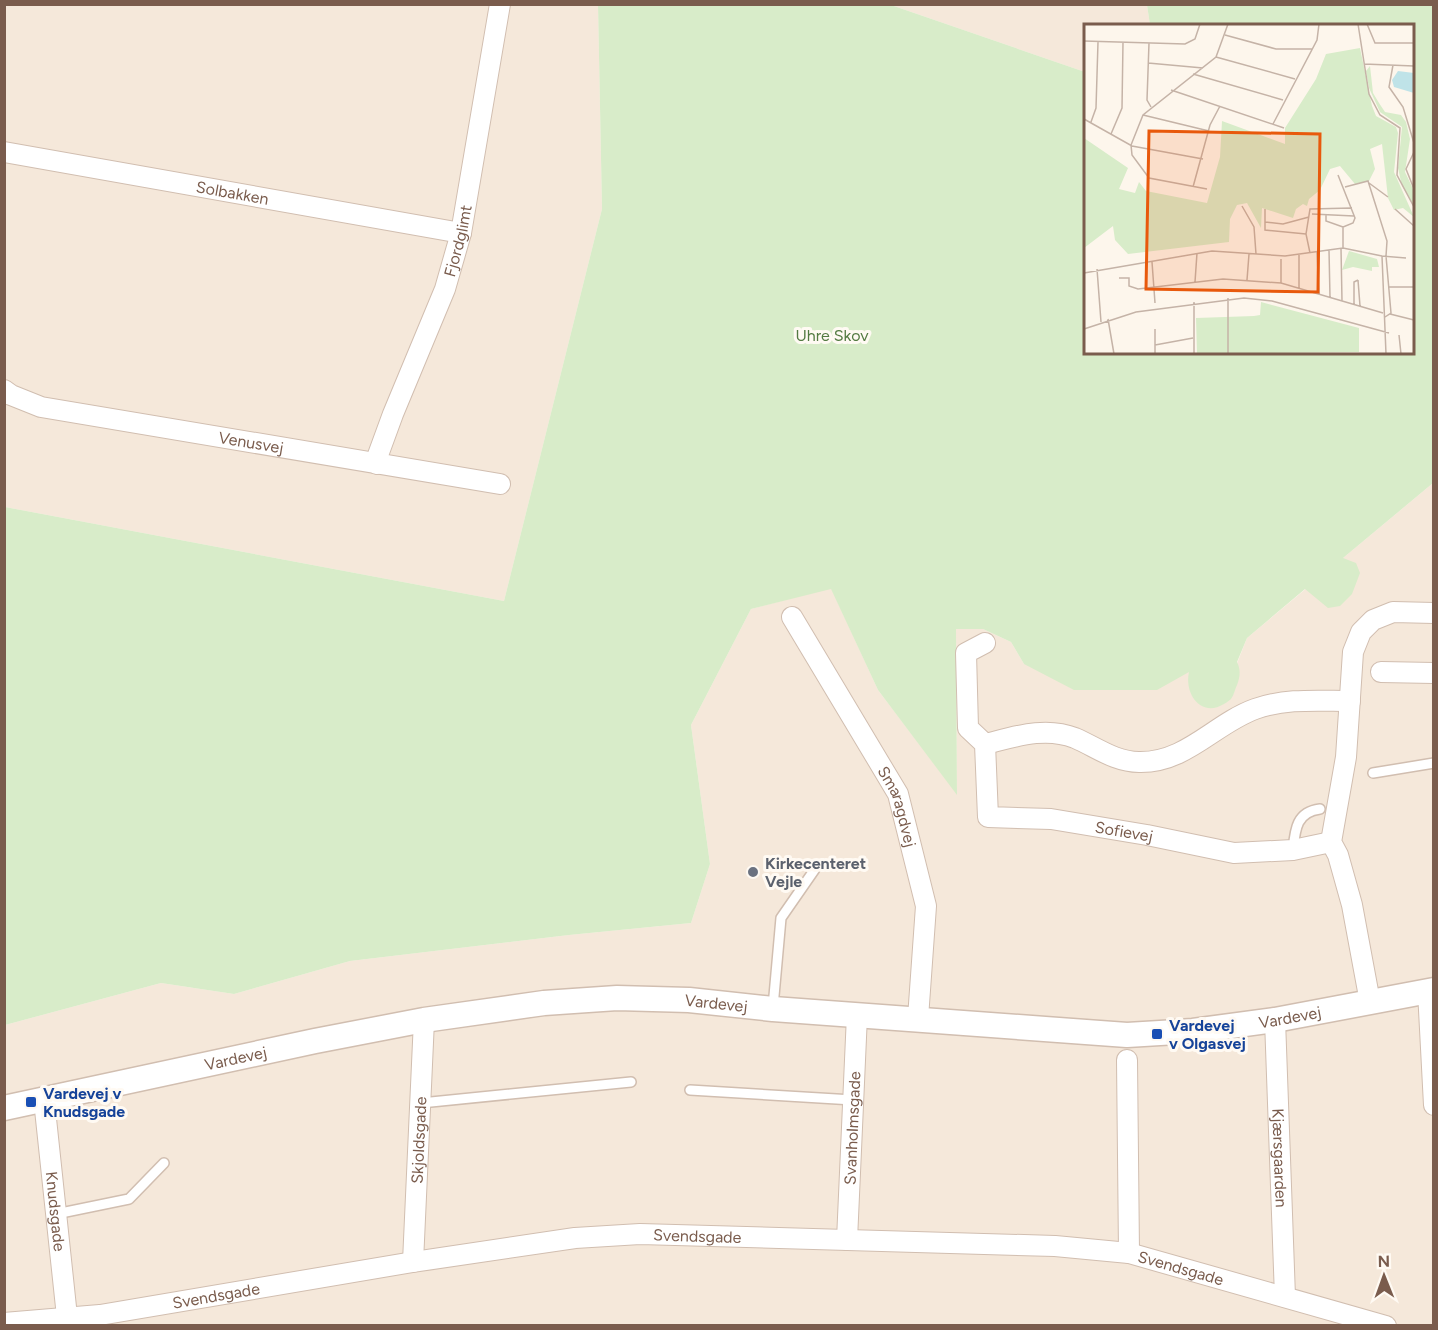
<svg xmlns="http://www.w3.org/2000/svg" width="1438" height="1330" font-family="Figtree,sans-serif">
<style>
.residential{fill:#f5e8da}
.green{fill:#d8ecc9}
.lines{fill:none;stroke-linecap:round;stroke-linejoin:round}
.service-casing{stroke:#d1beb0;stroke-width:12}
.minor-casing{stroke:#d1beb0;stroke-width:22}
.tertiary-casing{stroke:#d1beb0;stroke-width:27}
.service{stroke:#fff;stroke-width:9}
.minor{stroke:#fff;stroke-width:20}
.tertiary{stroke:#fff;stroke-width:24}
.worship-dot{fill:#6b7280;stroke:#fffaf3;stroke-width:2}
.transit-dot{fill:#1a4fb4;stroke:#fffaf3;stroke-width:2}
.labels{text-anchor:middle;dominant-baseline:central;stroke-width:6;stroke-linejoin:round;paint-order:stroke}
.street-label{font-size:16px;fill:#7a5c4d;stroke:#fffaf3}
.park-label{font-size:16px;fill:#537a41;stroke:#fffaf3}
.worship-label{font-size:16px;font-weight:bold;fill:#5b616d;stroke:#fffaf3;text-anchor:start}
.transit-label{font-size:16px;font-weight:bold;fill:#164399;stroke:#fffaf3;text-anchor:start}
.inset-road{fill:none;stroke:#c5b3a7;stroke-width:1.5}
.view{fill:#e8590c;fill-opacity:0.15;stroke:#e8590c;stroke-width:3}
.inset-edge{fill:none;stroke:#7a5c4d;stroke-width:3}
</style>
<rect width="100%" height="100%" fill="#fdf6ec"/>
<!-- residential -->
<g class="residential">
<path d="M4,5H598L602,209L504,601L5,507Z"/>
<path d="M891,5H1147L1150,25L1086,26L1085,72Z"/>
<path d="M1433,483V1325L5,1326V1025L161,983L234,994L350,961L569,935L691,923L710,864L691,725L751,609L831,588L878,690L957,794L956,629H983L1011,642L1024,664L1191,671L1200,667L1236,666L1247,638Z"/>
</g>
<!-- green -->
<path class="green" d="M598,5H891L1085,72L1086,352H1412V26L1150,25L1147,5H1433V483L1343,558L1356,563L1360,573L1352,594L1340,606L1328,608L1305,589L1247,638L1237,662C1241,670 1240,677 1237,685C1235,689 1234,695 1231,699C1230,700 1226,703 1224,704C1201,718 1184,694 1189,672L1157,690H1074L1024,664L1011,642L983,629H956L957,795L878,690L831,589L751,609L691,725L710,864L691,923L569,935L350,961L234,994L161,983L5,1025V507L504,601L602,209Z"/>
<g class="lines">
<defs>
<g id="service">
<path d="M1373,773L1434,763"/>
<path d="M1293,850C1295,830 1296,812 1320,809"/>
<path d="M773,1007L781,918L815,869"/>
<path d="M690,1090L853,1100"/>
<path d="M421,1103L631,1082"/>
<path d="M56,1214L129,1199L164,1163"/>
</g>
<g id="minor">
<path id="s1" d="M4,152L461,233"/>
<path id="s2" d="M4,390L11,395L41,407L500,484"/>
<path id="s3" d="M377,464L378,455L393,414L445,289L461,233L500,4"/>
<path id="s4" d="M792,617L898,794L926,906L918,1018"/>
<path id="s5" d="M985,643L966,653L968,728L985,744L988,817L1051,819L1147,835L1234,853L1293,850L1331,842"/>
<path d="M1381,672L1434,673"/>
<path d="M985,744C1014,737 1045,726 1075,738C1096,747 1115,762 1139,762C1186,763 1214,724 1255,709C1285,698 1319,701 1350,701"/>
<path d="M1428,991L1434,1105"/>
<path d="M1370,1002L1352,905L1338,855L1331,842L1346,757L1353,652L1361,632L1373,620L1393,612L1434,613"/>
<path id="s6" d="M1275,1020L1285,1297"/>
<path d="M1127,1060L1129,1253"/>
<path id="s7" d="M44,1100L68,1326"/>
<path id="s8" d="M847,1240L857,1015"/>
<path id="s9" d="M413,1262L424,1020"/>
<path id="s10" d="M4,1323L100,1315L413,1262L575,1238L640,1234L1055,1246L1129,1253L1386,1326"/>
</g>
<g id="tertiary">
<path id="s11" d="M4,1108L315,1041L424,1020L544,1003L617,998L689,1000L773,1009L1127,1035L1193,1031L1275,1020L1434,990"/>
</g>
</defs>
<!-- service casing -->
<use href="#service" class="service-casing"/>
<!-- minor casing -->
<use href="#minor" class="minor-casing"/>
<!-- tertiary casing -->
<use href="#tertiary" class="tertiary-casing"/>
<!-- service -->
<use href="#service" class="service"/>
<!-- minor -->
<use href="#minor" class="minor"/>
<!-- tertiary -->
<use href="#tertiary" class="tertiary"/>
</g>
<!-- markers -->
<circle class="worship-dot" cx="753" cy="872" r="6"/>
<g class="transit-dot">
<rect x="1151" y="1028" width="12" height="12" rx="3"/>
<rect x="25" y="1096" width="12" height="12" rx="3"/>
</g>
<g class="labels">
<!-- street labels -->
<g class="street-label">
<text stroke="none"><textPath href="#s1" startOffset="232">Solbakken</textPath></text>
<text stroke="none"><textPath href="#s3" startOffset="238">Fjordglimt</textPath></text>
<text stroke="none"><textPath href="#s2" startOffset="254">Venusvej</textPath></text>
<text stroke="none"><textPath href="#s4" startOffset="218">Smaragdvej</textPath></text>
<text stroke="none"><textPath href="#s5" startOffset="330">Sofievej</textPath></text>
<text stroke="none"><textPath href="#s11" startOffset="723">Vardevej</textPath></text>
<text stroke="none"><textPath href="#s11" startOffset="1299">Vardevej</textPath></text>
<text stroke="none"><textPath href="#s11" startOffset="237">Vardevej</textPath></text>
<text stroke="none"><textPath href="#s8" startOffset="112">Svanholmsgade</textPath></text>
<text stroke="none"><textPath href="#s9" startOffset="122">Skjoldsgade</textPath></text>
<text stroke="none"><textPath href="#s6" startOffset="138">Kjærsgaarden</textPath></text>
<text stroke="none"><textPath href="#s7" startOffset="112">Knudsgade</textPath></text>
<text stroke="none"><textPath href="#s10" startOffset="700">Svendsgade</textPath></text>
<text stroke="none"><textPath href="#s10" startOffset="1186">Svendsgade</textPath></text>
<text stroke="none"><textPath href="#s10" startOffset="214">Svendsgade</textPath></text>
</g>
<!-- park labels -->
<g class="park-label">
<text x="832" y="335">Uhre Skov</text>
</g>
<!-- worship labels -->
<g class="worship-label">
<text x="765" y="863">Kirkecenteret<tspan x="765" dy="18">Vejle</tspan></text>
</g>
<!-- transit labels -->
<g class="transit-label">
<text x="1169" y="1025">Vardevej<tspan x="1169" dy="18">v Olgasvej</tspan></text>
<text x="43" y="1093">Vardevej v<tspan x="43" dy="18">Knudsgade</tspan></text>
</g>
</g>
<!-- overview -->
<g transform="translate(1084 24)">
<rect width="330" height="330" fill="#fdf6ec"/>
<path d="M276,24L288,82L292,92L312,103L314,109L310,148L330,193L319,184L310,186L304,174L298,120L286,125L291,145L285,157L271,160L256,142L246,145L236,166L225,175L223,182L219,180L212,185L209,194L178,184L177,204L163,179L153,181L146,195L145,218L44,230L31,216L29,202L0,224V114L44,144L35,165L51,169L55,158L62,167L123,179L136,133L138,97L201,120V104L232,55L242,30ZM286,42L289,69L295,79L301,88L317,91L322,98L326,115L321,148L330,167V182L318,162L314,144L318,103L296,88L285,64L282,47ZM265,227L293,235L295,243H288V247L269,243L258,246ZM177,278L275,304V328L113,330L112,294L170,292L176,291Z" fill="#d8ecc9"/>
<path d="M314,47L330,49V69L310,63L308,56Z" fill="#bfe3e8"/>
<path class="inset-road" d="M274,0L285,70L296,91L316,104L313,151L330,183M283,0L291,19H330M141,11L192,25H228M0,17L101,20L111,15L116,0M65,19L63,76L67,83M132,33L211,55M64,39L119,44M280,40L330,42M309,41L305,63L319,83L330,119M109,50L199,76M87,66L200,104M59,91L125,107M0,95L48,122L119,135M7,98L12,84L14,18M189,100L233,16L235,0M27,110L38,84L39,18M330,128L322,145L330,165M254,151L271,194L269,199L259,203V224M285,159L304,173M109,163L126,101L136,82M261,163L284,157L303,217L302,232M123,165L65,154L48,131L47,121L59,91L132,33L144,0M158,182L170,203L172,230M181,185V206L222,210M311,185L330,202M228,190L270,192M242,190V197L259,203M181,198L199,200L225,193M257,224L258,277M245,226L246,273M233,228L235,270M226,229L222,210L226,185L268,184M215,231V264M68,238L71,279M13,245L17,298M0,249L128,227L201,232L259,224L298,232M35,254H45V262L54,265L139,255L197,259L299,289M163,256L165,230M274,256L276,282M111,258L113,229M197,259V235M304,263H330M144,274V330M110,278V330M270,280V258L274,256M306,290L330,296M301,293L307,289L302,232M24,295L30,330M0,305L52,288L160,274L188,277L305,309M71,305V330M315,311L317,330M71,321L109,314M302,330L298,232L322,234"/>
<path class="view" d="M65,107L236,110L234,268L62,265Z"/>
<rect width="330" height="330" class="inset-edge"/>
</g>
<!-- border -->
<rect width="1438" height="1330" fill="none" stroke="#7a5c4d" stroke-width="12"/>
<!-- north arrow -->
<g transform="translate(1384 1276) rotate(359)" stroke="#fffaf3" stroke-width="4.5" paint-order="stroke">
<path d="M0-4.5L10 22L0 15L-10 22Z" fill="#7a5c4d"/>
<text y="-9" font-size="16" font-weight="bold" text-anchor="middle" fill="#7a5c4d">N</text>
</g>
</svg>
